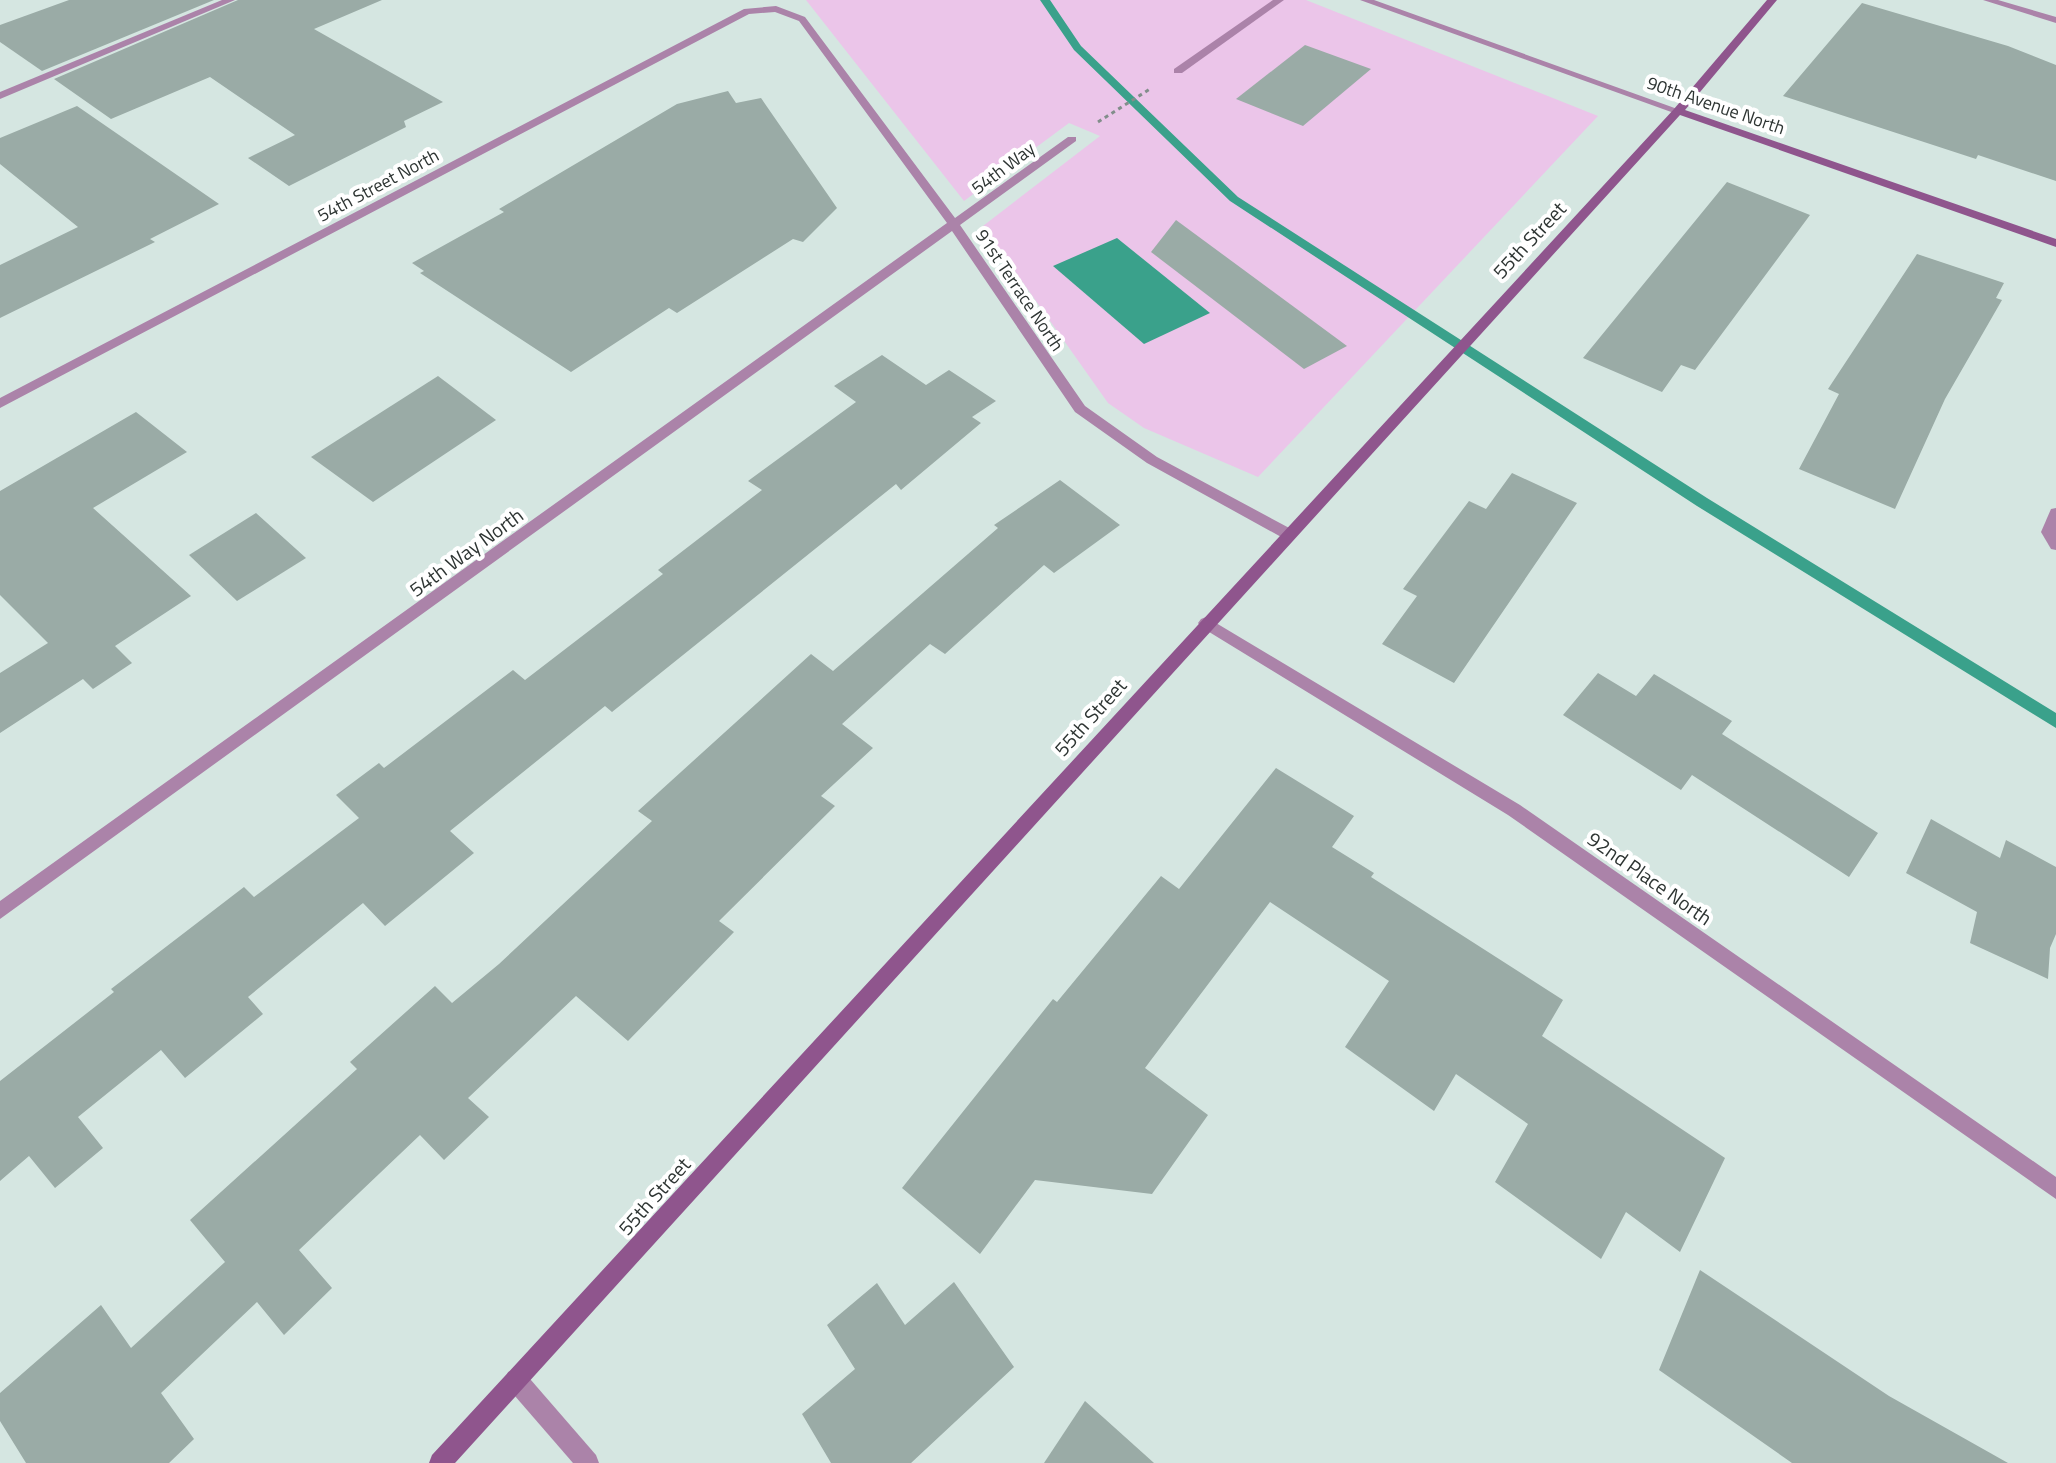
<svg xmlns="http://www.w3.org/2000/svg" width="2056" height="1463" font-family="'Titillium Web',sans-serif">
<style>
.green{fill:#ebc5e9}
.water{fill:#3aa18b}
.lines{fill:none;stroke-linecap:round;stroke-linejoin:round}
.stream{fill:#3aa18b;fill-rule:evenodd}
.building{fill:#9aaba6}
.path{stroke:#828e8b;stroke-width:3;stroke-dasharray:4 4;stroke-linecap:butt}
.lane{fill:#ab83a9;fill-rule:evenodd}
.street{fill:#ab83a9;fill-rule:evenodd}
.secondary{fill:#8f558d;fill-rule:evenodd}
.labels{text-anchor:middle;dominant-baseline:central;stroke-width:8;stroke-linejoin:round;paint-order:stroke}
.far-street-label{font-size:18px;fill:#2e3533;stroke:#fff}
.street-label{font-size:20px;fill:#2e3533;stroke:#fff}
</style>
<rect width="100%" height="100%" fill="#d5e6e1"/>
<!-- green -->
<path class="green" d="M806,0H1306L1598,116L1258,477L1144,428L1108,403L983,226L1100,136L1069,123L964,201Z"/>
<!-- water -->
<path class="water" d="M1117,238L1210,313L1144,344L1053,266Z"/>
<g class="lines">
<!-- stream -->
<path class="stream" d="M1040,0H1050L1081,46L1238,197L1707,498L2056,713V728L1697,506L1230,201L1074,50Z"/>
</g>
<!-- building -->
<g class="building">
<path d="M69,0H214L42,71L0,42V25Z"/>
<path d="M238,0H382L314,29L443,102L404,121L406,127L289,186L248,158L295,135L210,77L111,119L54,79Z"/>
<path d="M1862,3L2008,46L2056,65V181L1978,155L1976,159L1783,96Z"/>
<path d="M1305,45L1371,69L1303,126L1236,99Z"/>
<path d="M728,91L736,103L761,98L837,208L803,242L793,239L677,313L669,308L571,372L420,273L424,271L412,263L504,212L499,209L677,104Z"/>
<path d="M77,106L219,204L150,239L155,242L0,318V265L78,227L0,164V138Z"/>
<path d="M1727,182L1810,215L1695,370L1681,365L1662,392L1583,358Z"/>
<path d="M1176,220L1347,346L1304,369L1151,252Z"/>
<path d="M1917,254L2004,283L1996,298L2002,300L1945,399L1895,509L1799,469L1839,394L1828,389Z"/>
<path d="M882,355L926,385L949,370L996,401L972,417L981,423L901,490L896,484L612,712L605,706L450,831L474,853L385,926L363,903L248,997L263,1014L185,1078L161,1050L78,1117L103,1148L55,1188L29,1156L0,1181V1081L114,992L111,989L244,887L254,897L359,818L336,795L379,763L384,768L513,670L525,680L663,574L658,570L762,490L748,481L856,402L834,386Z"/>
<path d="M438,376L496,420L373,502L311,457Z"/>
<path d="M136,412L187,452L93,508L191,596L115,646L132,663L93,689L83,679L0,733V673L48,643L0,595V491Z"/>
<path d="M1512,473L1577,503L1454,683L1382,644L1417,596L1403,589L1469,501L1486,509Z"/>
<path d="M1060,480L1120,525L1054,573L1044,565L945,654L930,644L842,724L873,748L821,796L835,806L719,921L734,932L628,1041L576,996L468,1098L489,1117L444,1160L420,1135L299,1250L332,1288L284,1335L257,1302L161,1393L194,1439L169,1463H26L0,1421V1393L101,1305L131,1348L225,1262L190,1220L357,1069L350,1062L435,986L452,1003L499,964L652,821L638,811L811,654L833,671L998,528L994,525Z"/>
<path d="M256,513L306,558L237,601L189,555Z"/>
<path d="M1598,673L1636,696L1654,674L1732,721L1722,734L1878,833L1849,877L1692,775L1681,790L1563,715Z"/>
<path d="M1276,768L1354,816L1332,847L1374,873L1371,877L1563,1000L1542,1036L1725,1158L1680,1252L1626,1212L1601,1259L1495,1182L1528,1124L1456,1074L1434,1111L1345,1047L1389,981L1270,902L1145,1068L1208,1115L1152,1194L1035,1180L980,1254L902,1188L1053,999L1057,1002L1161,876L1179,889Z"/>
<path d="M1931,819L2000,858L2006,840L2056,867V934L2050,948L2048,979L1970,943L1977,912L1906,873Z"/>
<path d="M1700,1270L1889,1396L2008,1463H1792L1659,1370Z"/>
<path d="M954,1282L1014,1367L911,1463H831L802,1414L855,1369L827,1325L877,1283L905,1325Z"/>
<path d="M1085,1401L1154,1463H1044Z"/>
</g>
<g class="lines">
<!-- path -->
<path class="path" d="M1098,122L1150,89"/>
<!-- lane -->
<path class="lane" d="M1273,0H1284L1182,73H1174V69Z"/>
<!-- street -->
<g class="street">
<path d="M222,0H235L0,99V92Z"/>
<path d="M1360,0H1374L1683,111L1674,113Z"/>
<path d="M1983,0H1998L2056,17V23Z"/>
<path d="M776,6L805,17L955,218L1068,137H1076V141L960,225L1085,406L1157,457L1293,530L1295,534L1293,538H1283L1147,463L1075,412L952,231L0,919V901L947,223L799,21L775,12L749,14L0,408V398L744,9Z"/>
<path d="M2056,508V550L2051,549L2041,532L2051,509Z"/>
<path d="M1206,617L1520,805L2056,1177V1199L1508,815L1201,627L1198,623L1201,619Z"/>
<path d="M516,1369L524,1372L596,1455L599,1463H573L508,1388L505,1380L508,1372Z"/>
</g>
<!-- secondary -->
<path class="secondary" d="M1767,0H1777L1685,110L2056,239V247L1680,115L455,1463H429L432,1455L1674,109Z"/>
</g>
<g class="labels">
<!-- far-street labels -->
<g class="far-street-label">
<text transform="translate(1716 105) rotate(19)">90th Avenue North</text>
<text transform="translate(1003 168) rotate(-37)">54th Way</text>
<text transform="translate(378 185) rotate(-28)">54th Street North</text>
<text transform="translate(1020 290) rotate(56)">91st Terrace North</text>
</g>
<!-- street labels -->
<g class="street-label">
<text transform="translate(1529 240) rotate(-47)">55th Street</text>
<text transform="translate(466 552) rotate(-36)">54th Way North</text>
<text transform="translate(1090 717) rotate(-48)">55th Street</text>
<text transform="translate(1650 878) rotate(35)">92nd Place North</text>
<text transform="translate(654 1196) rotate(-48)">55th Street</text>
</g>
</g>
</svg>
